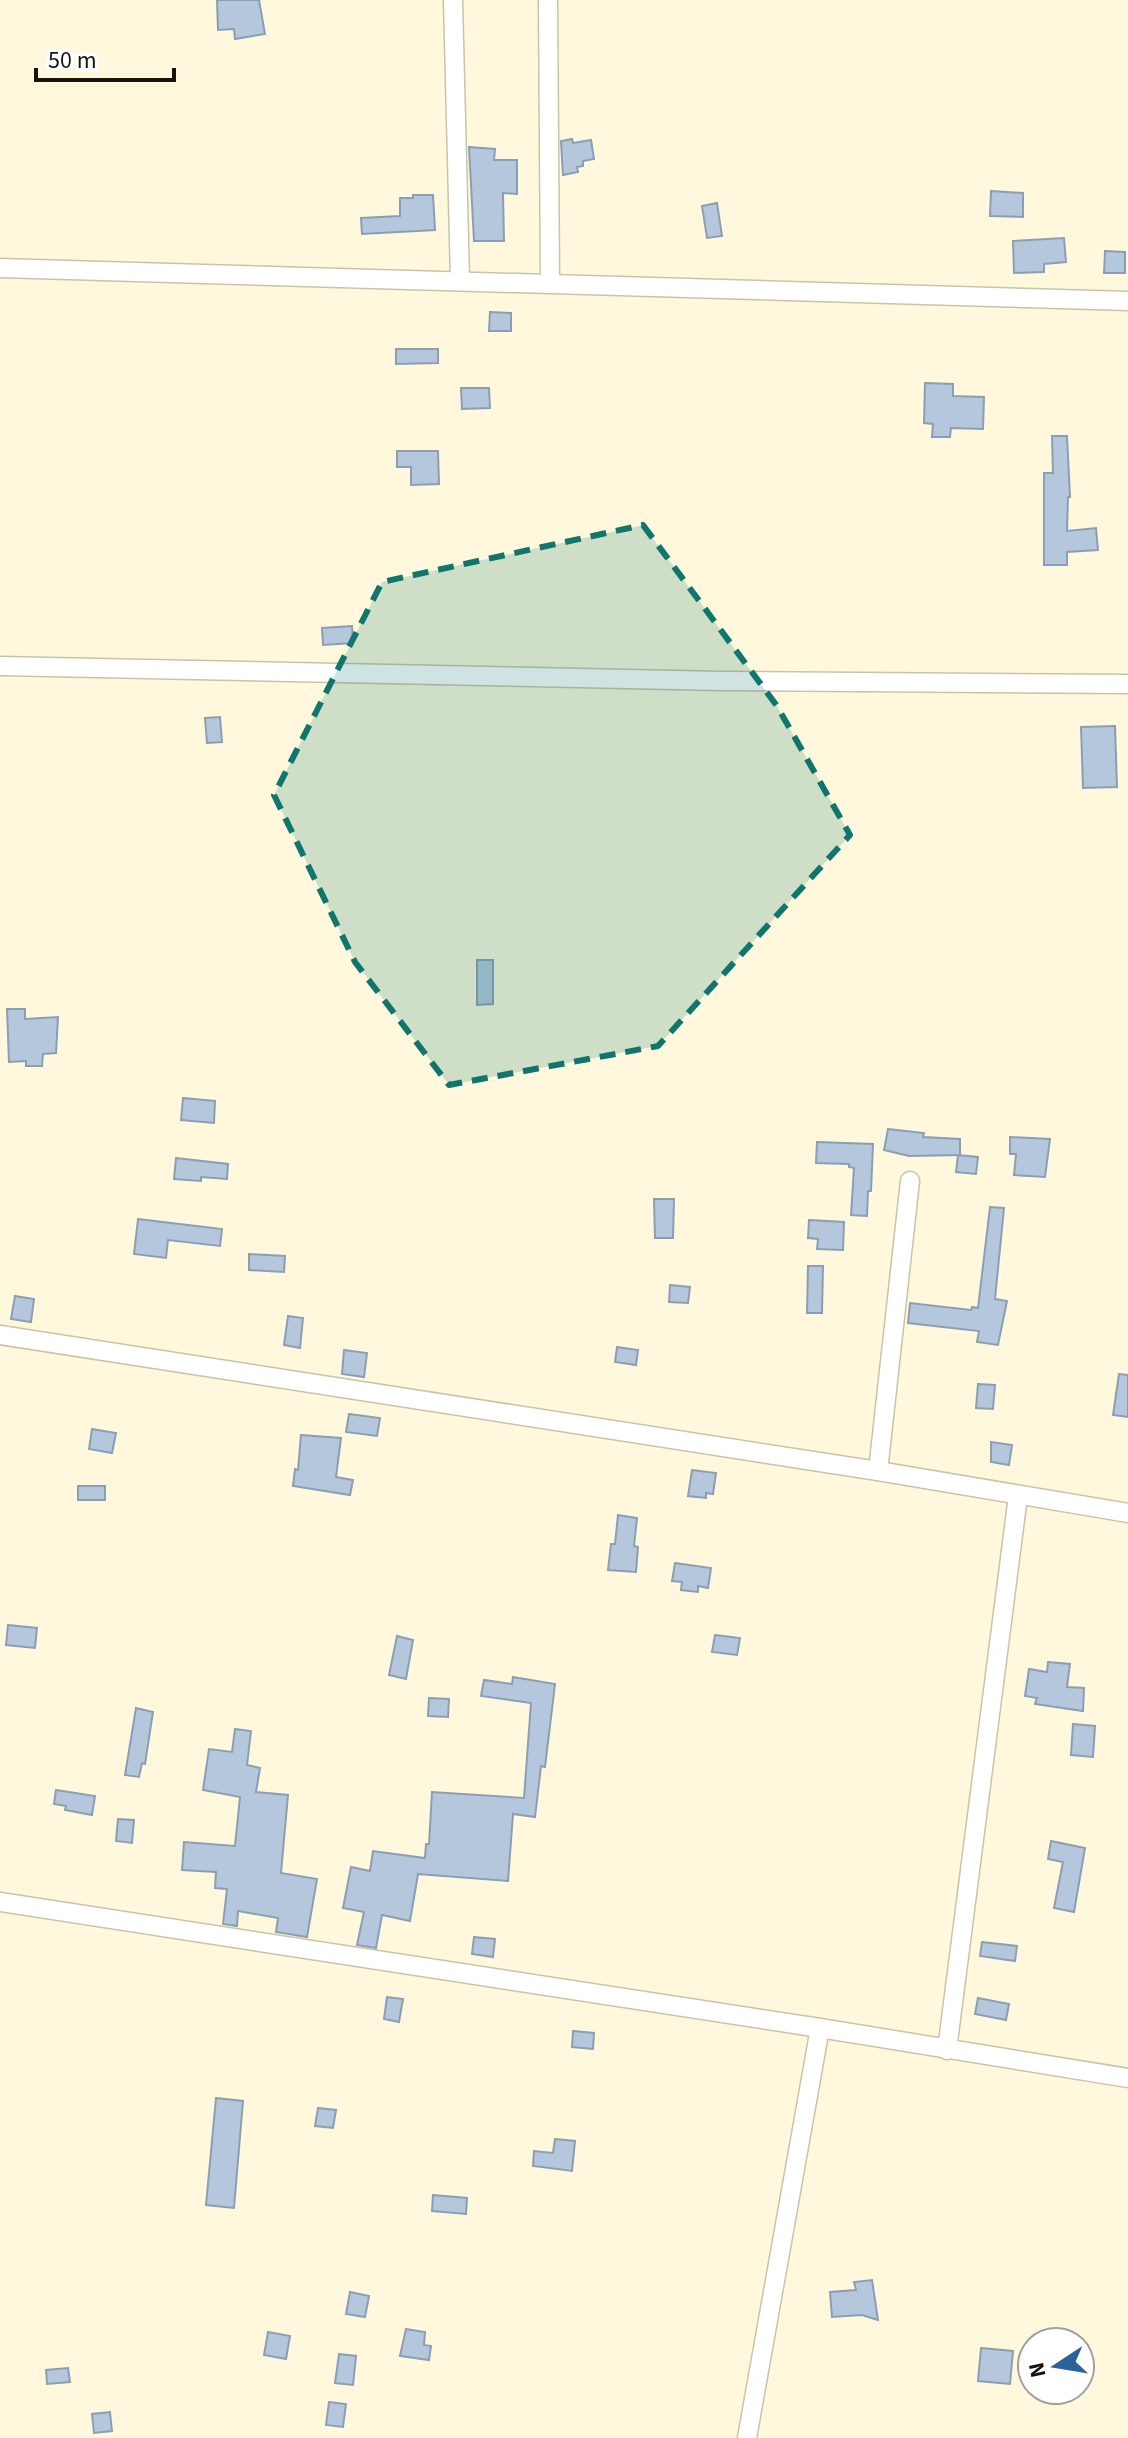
<svg xmlns="http://www.w3.org/2000/svg" width="1128" height="2438" font-family="'Source Sans 3',sans-serif">
<style>
.building{fill:#b4c7dc;stroke:#8c9eb3;stroke-width:2}
.lines{fill:none;stroke-linecap:round;stroke-linejoin:round}
.street-casing{stroke:#cac3a9;stroke-width:21}
.street{stroke:#fff;stroke-width:18}
.marked{fill:#0f766e;fill-opacity:0.2;stroke:#0f766e;stroke-width:6;stroke-dasharray:16 10;stroke-linejoin:round}
</style>
<rect width="100%" height="100%" fill="#fff8dc"/>
<!-- building -->
<g class="building">
<path d="M217,0H259L265,34L235,39L234,29L218,30Z"/>
<path d="M572,139L573,143L591,140L594,159L583,161V166L577,167L578,172L563,175L561,141Z"/>
<path d="M469,147L495,149L494,160H517V194L503,193L504,241H474Z"/>
<path d="M991,191L1023,193V217L990,216Z"/>
<path d="M413,195H433L435,230L362,234L361,218L400,216V198H413Z"/>
<path d="M717,203L722,236L707,238L702,206Z"/>
<path d="M1064,238L1066,262L1044,264V272L1014,273L1013,241Z"/>
<path d="M1105,251L1125,252V273H1104Z"/>
<path d="M490,312L511,313V331H489Z"/>
<path d="M396,349H438V363L396,364Z"/>
<path d="M925,383L953,384V396L984,397L983,429L951,428L950,437H932L933,424L924,423Z"/>
<path d="M461,388H489L490,408L462,409Z"/>
<path d="M1052,436H1067L1070,497H1068L1067,531L1096,528L1098,550L1067,552V565H1044V473H1053Z"/>
<path d="M397,451H438L439,484L411,485V467H397Z"/>
<path d="M352,626L353,643L323,645L322,628Z"/>
<path d="M220,717L222,742L207,743L205,718Z"/>
<path d="M1115,726L1117,787L1083,788L1081,727Z"/>
<path d="M477,960H493V1004L477,1005Z"/>
<path d="M7,1009H25V1019L58,1017L56,1053L43,1054L42,1066H26V1061L9,1062Z"/>
<path d="M183,1098L215,1101L214,1123L181,1120Z"/>
<path d="M888,1129L924,1133L923,1137L960,1139V1155L909,1156L884,1150Z"/>
<path d="M1010,1137L1050,1139L1045,1177L1014,1175L1016,1154H1010Z"/>
<path d="M817,1142L873,1144L871,1191H868L867,1216L851,1215L854,1168L849,1167V1164L816,1163Z"/>
<path d="M958,1155L978,1157L976,1174L956,1172Z"/>
<path d="M176,1158L228,1164L227,1179L201,1177V1181L174,1179Z"/>
<path d="M654,1199H674L673,1238H655Z"/>
<path d="M990,1207L1004,1208L995,1299L1007,1301L998,1345L977,1342L979,1331L908,1323L910,1303L971,1310L972,1307L978,1308Z"/>
<path d="M138,1219L222,1229L220,1246L168,1240L166,1258L134,1254Z"/>
<path d="M809,1220L844,1222L843,1250L817,1249L818,1239L808,1238Z"/>
<path d="M249,1254L285,1256L284,1272L249,1270Z"/>
<path d="M808,1266H823L822,1313H807Z"/>
<path d="M670,1285L690,1287L688,1303L669,1302Z"/>
<path d="M15,1296L34,1299L31,1322L11,1319Z"/>
<path d="M288,1316L303,1318L300,1348L284,1345Z"/>
<path d="M617,1347L638,1350L636,1365L615,1362Z"/>
<path d="M344,1350L367,1353L364,1377L342,1374Z"/>
<path d="M1119,1374L1128,1375V1417L1113,1415Z"/>
<path d="M978,1384L995,1385L993,1409L976,1408Z"/>
<path d="M349,1414L380,1418L377,1436L346,1432Z"/>
<path d="M92,1429L116,1433L112,1453L89,1449Z"/>
<path d="M301,1435L341,1438L336,1477L353,1480L350,1495L293,1486L295,1469L298,1470Z"/>
<path d="M991,1442L1012,1445L1009,1465L991,1462Z"/>
<path d="M692,1470L716,1473L713,1494L706,1493V1498L688,1496Z"/>
<rect x="78" y="1486" width="27" height="14"/>
<path d="M618,1515L637,1518L634,1546L638,1547L636,1572L608,1570L611,1544H615Z"/>
<path d="M675,1563L711,1568L708,1588L698,1586V1592L681,1590L682,1582L672,1581Z"/>
<path d="M8,1625L37,1628L35,1648L6,1645Z"/>
<path d="M715,1635L740,1638L737,1655L712,1652Z"/>
<path d="M397,1636L413,1640L406,1679L389,1675Z"/>
<path d="M1048,1662L1070,1664L1067,1687L1084,1688L1083,1711L1035,1704L1037,1698L1025,1696L1029,1669L1047,1672Z"/>
<path d="M513,1677L555,1684L545,1767L541,1766L535,1817L513,1814L508,1881L418,1874L410,1921L382,1915L376,1948L357,1945L364,1912L343,1908L351,1867L370,1871L373,1851L425,1858L426,1844H429L432,1792L524,1798L531,1703L481,1696L484,1680L512,1684Z"/>
<path d="M429,1698L449,1699L448,1717L428,1716Z"/>
<path d="M136,1708L153,1712L145,1764L142,1763L139,1777L125,1775Z"/>
<path d="M1073,1724L1095,1726L1093,1757L1071,1755Z"/>
<path d="M235,1729L251,1731L247,1765L260,1768L256,1792L288,1795L281,1873L317,1879L307,1937L276,1932L278,1918L238,1911L237,1926L223,1924L227,1889L215,1888L216,1872L182,1870L184,1842L235,1846L240,1797L203,1790L209,1749L232,1752Z"/>
<path d="M56,1790L95,1796L92,1815L65,1810L66,1806L54,1804Z"/>
<path d="M118,1819L134,1820L132,1843L116,1841Z"/>
<path d="M1051,1841L1085,1848L1074,1912L1054,1908L1063,1862L1048,1859Z"/>
<path d="M474,1937L495,1939L493,1957L472,1954Z"/>
<path d="M982,1942L1017,1946L1015,1961L980,1956Z"/>
<path d="M387,1997L403,1999L399,2022L384,2019Z"/>
<path d="M978,1998L1009,2004L1006,2020L975,2014Z"/>
<path d="M573,2031L594,2033L593,2049L572,2047Z"/>
<path d="M216,2098L243,2101L234,2208L206,2205Z"/>
<path d="M318,2108L336,2110L333,2128L315,2126Z"/>
<path d="M555,2139L575,2141L572,2171L533,2166L534,2151L553,2153Z"/>
<path d="M433,2195L467,2198L466,2214L432,2211Z"/>
<path d="M872,2280L878,2320L862,2315L832,2317L830,2292L856,2290L854,2282Z"/>
<path d="M350,2292L369,2296L365,2317L346,2314Z"/>
<path d="M406,2329L425,2332L424,2345L431,2346L429,2360L400,2356Z"/>
<path d="M268,2332L290,2336L286,2359L264,2355Z"/>
<path d="M981,2348L1013,2351L1010,2384L978,2381Z"/>
<path d="M339,2354L356,2356L353,2385L335,2383Z"/>
<path d="M68,2368L70,2382L47,2384L46,2370Z"/>
<path d="M329,2402L346,2404L343,2427L326,2425Z"/>
<path d="M110,2412L112,2431L94,2433L92,2414Z"/>
</g>
<g class="lines">
<defs>
<g id="street">
<path d="M453,0L460,280"/>
<path d="M548,0L550,283"/>
<path d="M0,268L1128,301"/>
<path d="M0,666L722,681L1128,684"/>
<path d="M0,1335L878,1471L1128,1513"/>
<path d="M878,1471L910,1181"/>
<path d="M0,1902L820,2028L1128,2078"/>
<path d="M947,2050L1018,1496"/>
<path d="M747,2438L820,2028"/>
</g>
</defs>
<!-- street casing -->
<use href="#street" class="street-casing"/>
<!-- street -->
<use href="#street" class="street"/>
</g>
<!-- marked area -->
<path class="marked" d="M643,525L777,706L850,835L658,1046L449,1085L355,962L274,795L382,582Z"/>
<!-- north arrow -->
<g transform="translate(1056 2366) rotate(258)"><circle r="38" fill="#ffffff" stroke="#a2a19d" stroke-width="2"/>
<path d="M0-6L14 30L0 20L-14 30Z" fill="#2a629a"/>
<text y="-12" font-size="22" font-weight="bold" text-anchor="middle" fill="#17140b">N</text>
</g>
<!-- scale -->
<path d="M36 68v12h138v-12" fill="none" stroke="#17140b" stroke-width="4"/>
<text x="48" y="68" font-size="24" fill="#17140b" stroke="#ffffff" stroke-width="6" paint-order="stroke">50 m</text>
</svg>
